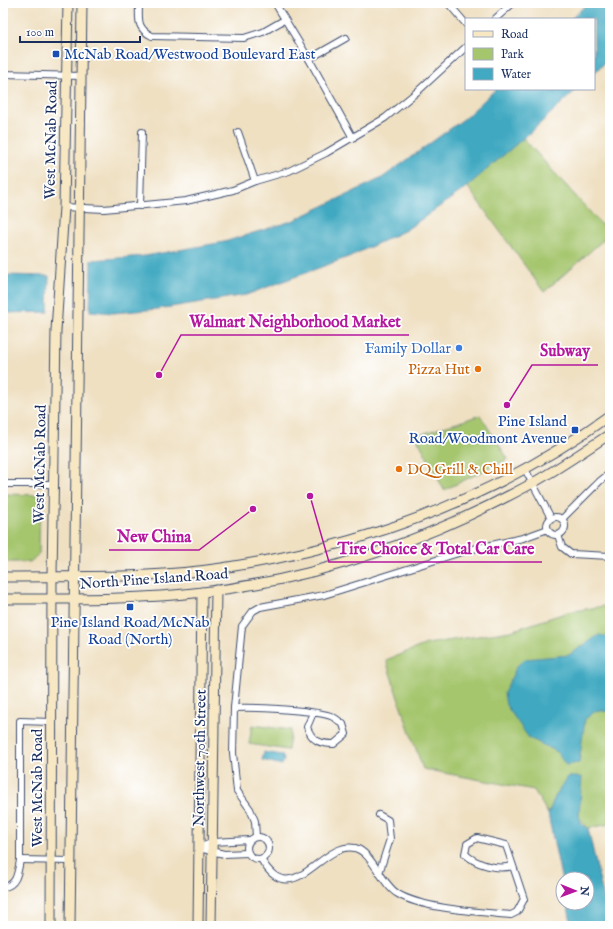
<svg xmlns="http://www.w3.org/2000/svg" width="613" height="929" font-family="'IM FELL English',serif">
<style>
.green{fill:#a6c66e;stroke:#607a66}
.water{fill:#41a9c1;stroke:#2e6c90}
.lines{fill:none;stroke-linecap:round;stroke-linejoin:round}
.street-casing{stroke:#3b4a6d;stroke-width:8}
.secondary-casing{stroke:#3b4a6d;stroke-width:11}
.street{stroke:#fff;stroke-width:6}
.secondary{stroke:#f7e8c3;stroke-width:9}
.transit-dot{fill:#1a4fb4;stroke:#fff;stroke-width:1.5}
.shop-dot{fill:#3f7fe0;stroke:#fff;stroke-width:1.5}
.food-dot{fill:#e8710a;stroke:#fff;stroke-width:1.5}
.labels{text-anchor:middle;dominant-baseline:central;stroke-width:3.5;stroke-linejoin:round;paint-order:stroke}
.transit-label{font-size:15px;fill:#164399;stroke:#fff;text-anchor:start}
.street-label{font-size:15px;fill:#1b2f5e;stroke:#fff}
.shop-label{font-size:15px;fill:#366cbe;stroke:#fff;text-anchor:end}
.food-label{font-size:15px;fill:#c56008;stroke:#fff;text-anchor:end}
.leader{fill:none;stroke:#b5179e;stroke-width:1.5}
.callout-dot{fill:#b5179e;stroke:#fff;stroke-width:1.5}
.callout-label{font-size:16px;text-anchor:middle;font-weight:bold;fill:#b5179e;stroke:#fff;stroke-width:3.5;stroke-linejoin:round;paint-order:stroke}
</style>
<rect width="100%" height="100%" fill="#fff"/>
<filter id="ink" filterUnits="userSpaceOnUse"><feTurbulence type="fractalNoise" baseFrequency=".025" numOctaves="2"/><feDisplacementMap in="SourceGraphic" scale="8" xChannelSelector="R" yChannelSelector="G"/><feConvolveMatrix kernelMatrix="1 2 1 2 8 2 1 2 1" color-interpolation-filters="sRGB"/></filter>
<filter id="wash" filterUnits="userSpaceOnUse"><feTurbulence type="fractalNoise" baseFrequency=".012" numOctaves="4" result="noise"/><feDisplacementMap in="SourceGraphic" scale="16" xChannelSelector="R" yChannelSelector="G"/><feGaussianBlur stdDeviation="0.9" result="paint"/><feColorMatrix in="noise" values="0 0 0 0 0 0 0 0 0 0 0 0 0 0 0 0 0 1.4 0 .05"/><feComposite in="paint" operator="in"/></filter>
<g filter="url(#wash)">
<rect width="100%" height="100%" fill="#efe0c2"/>
<!-- green -->
<g class="green">
<path d="M523,138L610,234L544,292L467,186Z"/>
<path d="M480,415L508,459L444,490L416,436C438,428 459,423 480,415Z"/>
<path d="M3,494L40,495L39,554L30,562H3Z"/>
<path d="M610,605V824L588,828L556,795L548,814L534,790L423,769L398,698L386,660L427,644L511,631L568,612Z"/>
<path d="M252,725L291,730L288,750L249,744Z"/>
</g>
<!-- water -->
<g class="water">
<path d="M588,3H610V58L594,73V19H571Z"/>
<path d="M496,89H577L534,129L463,190L406,230L351,256L246,295L158,309L113,313L90,311L91,260L145,256L224,242L292,221L382,178L465,118Z"/>
<path d="M3,275L49,276L48,312L3,313Z"/>
<path d="M599,635L610,637V712L597,710L585,719L579,763L566,765L556,751L529,738L506,705L504,693L517,666L525,659L569,655Z"/>
<path d="M264,752L282,755L284,759L282,765L262,760Z"/>
<path d="M568,777H582L579,814L581,824L588,828L610,926H572L567,903H587V879H563V886L548,814L556,795Z"/>
</g>
</g>
<g filter="url(#ink)">
<g class="lines">
<defs>
<g id="street">
<path d="M139,3C139,19 136,28 152,36L244,38L263,32L284,20"/>
<path d="M275,3L309,59L353,138"/>
<path d="M448,3L466,24"/>
<path d="M495,19L513,3"/>
<path d="M309,59L346,38"/>
<path d="M3,74L81,76"/>
<path d="M238,132L255,181"/>
<path d="M140,206L142,132"/>
<path d="M64,207L104,209L186,201L233,190L255,181L289,171L326,153L385,118L418,91L466,47"/>
<path d="M525,469L551,518"/>
<path d="M3,484H54"/>
<circle cx="556" cy="526" r="9"/>
<path d="M562,519L600,481L610,473"/>
<path d="M558,535L562,547L571,554L610,556"/>
<path d="M234,708C252,707 319,710 333,717C337,719 340,722 343,724L346,734L334,744C320,744 312,741 307,727L313,713"/>
<circle cx="258" cy="848" r="11"/>
<path d="M256,837L255,821L250,809L237,791L233,753L234,708L242,626L253,611L260,607L324,595L468,550L523,538L548,529"/>
<path d="M199,848L213,842L250,840"/>
<path d="M199,848L224,854L248,853"/>
<path d="M261,859C292,914 322,840 355,848C372,852 382,885 398,894C423,909 481,912 511,915L517,912L524,899L506,845L477,838L467,844L465,854C477,865 496,870 513,866"/>
<path d="M20,860L71,861"/>
<path d="M379,873L390,839L388,820L379,815"/>
<path d="M3,887C17,886 18,871 20,860V721L51,722"/>
</g>
<g id="secondary">
<path d="M3,577C76,576 150,579 222,568C363,547 494,499 610,415"/>
<path d="M3,599C69,599 137,600 203,592C318,579 430,539 531,484C558,469 584,451 610,434"/>
<path d="M51,926L52,576L56,331L64,207L68,3"/>
<path d="M70,926L82,3"/>
<path d="M198,926L202,592"/>
<path d="M211,926L216,590"/>
</g>
</defs>
<!-- street casing -->
<use href="#street" class="street-casing"/>
<!-- secondary casing -->
<use href="#secondary" class="secondary-casing"/>
<!-- street -->
<use href="#street" class="street"/>
<!-- secondary -->
<use href="#secondary" class="secondary"/>
</g>
</g>
<!-- markers -->
<g class="transit-dot">
<rect x="52" y="50" width="8" height="8" rx="2"/>
<rect x="571" y="426" width="8" height="8" rx="2"/>
<rect x="126" y="603" width="8" height="8" rx="2"/>
</g>
<circle class="shop-dot" cx="459" cy="348" r="4"/>
<g class="food-dot">
<circle cx="478" cy="369" r="4"/>
<circle cx="399" cy="469" r="4"/>
</g>
<g class="labels">
<!-- transit labels -->
<g class="transit-label">
<text x="64" y="54">McNab Road/Westwood Boulevard East</text>
<text x="567" y="421" text-anchor="end">Pine Island<tspan x="567" dy="17">Road/Woodmont Avenue</tspan></text>
<text x="130" y="622" text-anchor="middle">Pine Island Road/McNab<tspan x="130" dy="17">Road (North)</tspan></text>
</g>
<!-- street labels -->
<g class="street-label">
<text transform="translate(51 140) rotate(-89)">West McNab Road</text>
<text transform="translate(40 464) rotate(-89)">West McNab Road</text>
<text transform="translate(154 579) rotate(-4)">North Pine Island Road</text>
<text transform="translate(200 758) rotate(-89)">Northwest 70th Street</text>
<text transform="translate(37 788) rotate(-90)">West McNab Road</text>
</g>
<!-- shop labels -->
<g class="shop-label">
<text x="451" y="348">Family Dollar</text>
</g>
<!-- food labels -->
<g class="food-label">
<text x="470" y="369">Pizza Hut</text>
<text x="407" y="469" text-anchor="start">DQ Grill &amp; Chill</text>
</g>
</g>
<!-- callouts -->
<path class="leader" d="M159 375L181 335H409M507 405L532 365H598M253 509L199 550H109M310 496L329 562H542"/>
<g class="callout-dot">
<circle cx="159" cy="375" r="4"/>
<circle cx="507" cy="405" r="4"/>
<circle cx="253" cy="509" r="4"/>
<circle cx="310" cy="496" r="4"/>
</g>
<g class="callout-label">
<text x="295" y="327">Walmart Neighborhood Market</text>
<text x="565" y="356">Subway</text>
<text x="154" y="542">New China</text>
<text x="436" y="554">Tire Choice &amp; Total Car Care</text>
</g>
<!-- margin -->
<rect width="613" height="929" fill="none" stroke="#fff" stroke-width="16"/>
<!-- legend -->
<rect x="465" y="18" width="130" height="72" fill="#ffffff" stroke="#a4acbf"/>
<rect x="473" y="31" width="20" height="6" fill="#f7e8c3" stroke="#a4acbf"/>
<text x="501" y="38" font-size="12" fill="#1b2f5e">Road</text>
<rect x="473" y="48" width="20" height="12" fill="#a6c66e" stroke="#a4acbf"/>
<text x="501" y="58" font-size="12" fill="#1b2f5e">Park</text>
<rect x="473" y="68" width="20" height="12" fill="#41a9c1" stroke="#a4acbf"/>
<text x="501" y="78" font-size="12" fill="#1b2f5e">Water</text>
<!-- north arrow -->
<g transform="translate(575 891) rotate(91)"><circle r="19" fill="#ffffff" stroke="#a4acbf"/>
<path d="M0-3L7 15L0 10L-7 15Z" fill="#b5179e"/>
<text y="-6" font-size="11" font-weight="bold" text-anchor="middle" fill="#1b2f5e">N</text>
</g>
<!-- scale -->
<path d="M20 36v6h120v-6" fill="none" stroke="#1b2f5e" stroke-width="2"/>
<text x="26" y="36" font-size="12" fill="#1b2f5e" stroke="#ffffff" stroke-width="3" paint-order="stroke">100 m</text>
</svg>
